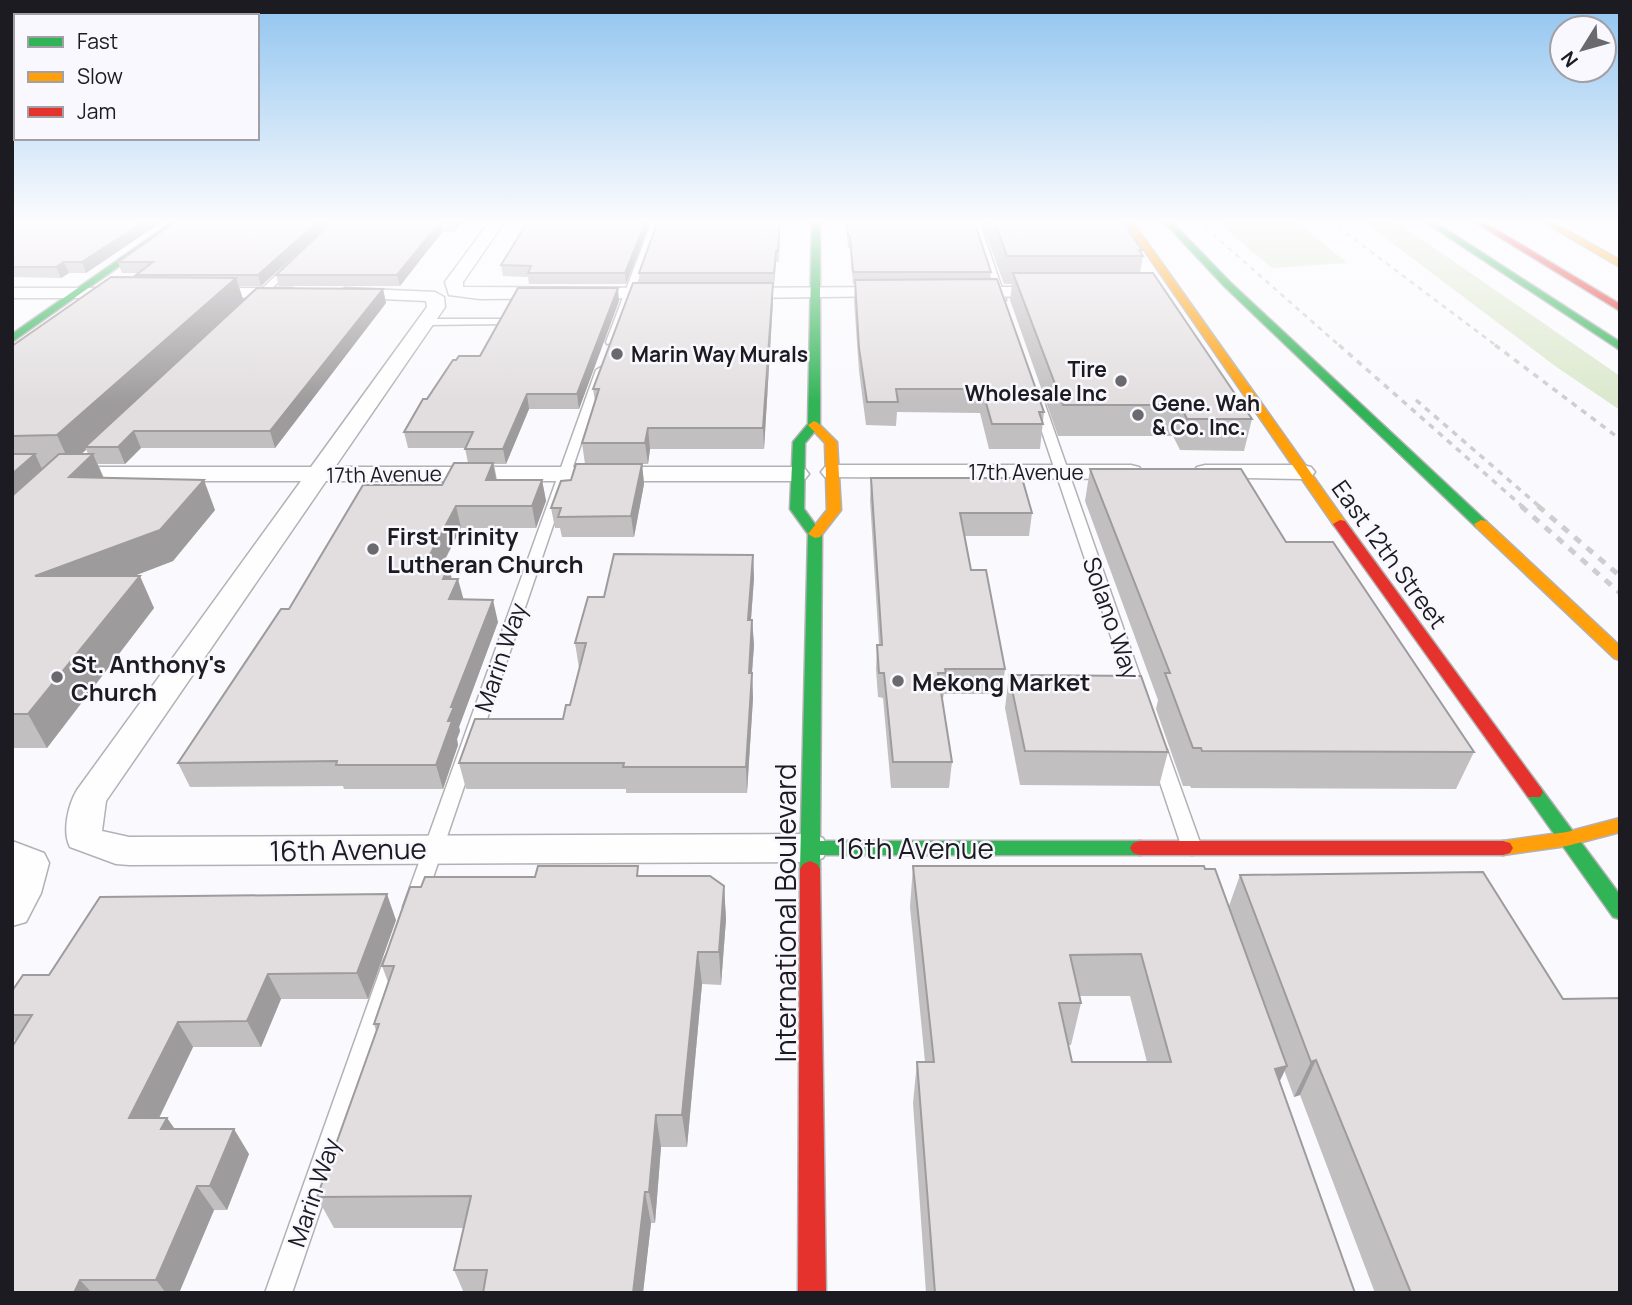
<svg xmlns="http://www.w3.org/2000/svg" width="1632" height="1305" font-family="Manrope,sans-serif">
<style>
.green{fill:#dbe8cc}
.lines{fill:none;stroke-linecap:round;stroke-linejoin:round}
.lane-casing{stroke:#b2b1b5;stroke-width:3}
.street-casing{stroke:#b2b1b5;stroke-width:3}
.fast-casing{stroke:#b2b1b5;stroke-width:3}
.slow-casing{stroke:#b2b1b5;stroke-width:3}
.jam-casing{stroke:#b2b1b5;stroke-width:3}
.lane{fill:#fefeff;fill-rule:evenodd}
.street{fill:#fefeff;fill-rule:evenodd}
.fast{fill:#30b455;fill-rule:evenodd}
.slow{fill:#ff9f0a;fill-rule:evenodd}
.jam{fill:#e5322d;fill-rule:evenodd}
.rail-far2{stroke:#cecece;stroke-width:2.5;stroke-dasharray:5 5;stroke-linecap:butt}
.rail-far1{stroke:#cecece;stroke-width:3.5;stroke-dasharray:6 6;stroke-linecap:butt}
.rail{stroke:#cecece;stroke-width:5;stroke-dasharray:8 8;stroke-linecap:butt}
.wall{fill:#c2bfc0;fill-rule:evenodd}
.shaded-wall{fill:#9e9b9c}
.building{fill:#e2dedf;stroke:#9e9b9c;stroke-width:2;fill-rule:evenodd}
.poi-dot{fill:#6a696e;stroke:#f9f8fe;stroke-width:2.5}
.labels{text-anchor:middle;dominant-baseline:central;stroke-width:5;stroke-linejoin:round;paint-order:stroke}
.far-poi-label{font-size:21px;font-weight:bold;fill:#1c1b21;stroke:#f9f8fe;text-anchor:start}
.far-street-label{font-size:21px;fill:#1c1b21;stroke:#f9f8fe}
.poi-label{font-size:24px;font-weight:bold;fill:#1c1b21;stroke:#f9f8fe;text-anchor:start}
.street-label{font-size:24px;fill:#1c1b21;stroke:#f9f8fe}
.near-street-label{font-size:28px;fill:#1c1b21;stroke:#f9f8fe}
</style>
<rect width="100%" height="100%" fill="#faf9fd"/>
<!-- green -->
<g class="green">
<path d="M1216,221H1296L1347,263L1272,268Z"/>
<path d="M1363,221H1395L1620,376V410L1555,366Z"/>
</g>
<g class="lines">
<defs>
<g id="lane">
<path d="M652,221H660L616,342L607,344L606,342Z"/>
<path d="M971,221H979L1006,300L998,298Z"/>
<path d="M289,263L296,265L256,304H250V300Z"/>
<path d="M504,319L507,320V324L426,325L421,322L426,319Z"/>
<path d="M601,367L606,370L423,907L420,913L413,915L406,913L403,907L596,370Z"/>
<path d="M1037,396L1043,399L1147,696L1145,700H1133L1131,696L1031,399Z"/>
<path d="M1158,744L1164,746L1167,750L1202,848L1199,853L1192,855L1185,853L1182,848L1149,750L1152,746Z"/>
<path d="M394,953L402,956L405,962L292,1293H265L383,962L386,956Z"/>
</g>
<g id="street">
<path d="M490,221H505L463,282V287L670,288L679,293L670,298L480,299L449,295L445,282Z"/>
<path d="M894,287L900,288L903,292L900,296L733,298L724,293L733,288Z"/>
<path d="M961,287H1051L1060,292L1051,297L955,296L952,292Z"/>
<path d="M12,288H99L108,293L99,298H12Z"/>
<path d="M202,288H292L301,293L292,298L196,297L193,293L196,289Z"/>
<path d="M345,288L435,292L444,297L445,307L335,467H797L805,469L809,474L805,479L797,481H326L106,801L102,831L129,837L810,834L823,838L828,848L823,858L810,862L129,865L116,864L70,847C62,832 68,805 77,790L301,481H12V467H311L427,307L426,301L339,297L336,293Z"/>
<path d="M833,465H1131L1139,467L1143,472L1139,477L1131,479L825,477L821,472L825,467Z"/>
<path d="M1205,465H1303L1311,467L1315,472L1311,477L1303,479L1197,477L1193,472L1197,467Z"/>
<path d="M12,841L44,853L49,863L41,893L26,922L12,926Z"/>
</g>
<g id="fast">
<path d="M174,221H183L12,342V334Z"/>
<path d="M812,221H820V425L805,443L804,509L822,534L820,841H1140L1147,843L1150,848L1147,853L1140,855H820V869L817,874L810,877L803,874L800,869L808,534L790,509L793,442L808,424Z"/>
<path d="M1163,221H1171L1230,282L1486,521L1488,524L1486,527H1476L1224,286Z"/>
<path d="M1424,221H1433L1620,342V350Z"/>
<path d="M1534,786L1540,787L1620,895V919L1613,917L1528,797L1525,792L1528,787Z"/>
</g>
<g id="slow">
<path d="M1124,221H1132L1345,521L1347,524L1345,527H1335Z"/>
<path d="M1541,221H1550L1620,260V267Z"/>
<path d="M814,421L818,423L837,442L841,510L820,537L815,538L808,534L827,510L825,443L808,425Z"/>
<path d="M1481,520L1486,521L1620,646V660L1614,658L1476,527L1474,524Z"/>
<path d="M1620,818V832L1567,846L1503,855L1496,853L1493,848L1496,843L1503,841L1567,832Z"/>
</g>
<g id="jam">
<path d="M1473,221H1482L1620,304V311Z"/>
<path d="M1340,520L1345,521L1540,787L1543,792L1540,797H1528L1333,524Z"/>
<path d="M1140,841H1503L1510,843L1513,848L1510,853L1503,855H1140L1133,853L1130,848L1133,843Z"/>
<path d="M810,861L817,864L820,869L826,1293H798L800,869L803,864Z"/>
</g>
</defs>
<!-- lane casing -->
<use href="#lane" class="lane-casing"/>
<!-- street casing -->
<use href="#street" class="street-casing"/>
<!-- fast casing -->
<use href="#fast" class="fast-casing"/>
<!-- slow casing -->
<use href="#slow" class="slow-casing"/>
<!-- jam casing -->
<use href="#jam" class="jam-casing"/>
<!-- lane -->
<use href="#lane" class="lane"/>
<!-- street -->
<use href="#street" class="street"/>
<!-- fast -->
<use href="#fast" class="fast"/>
<!-- slow -->
<use href="#slow" class="slow"/>
<!-- jam -->
<use href="#jam" class="jam"/>
<!-- rail-far2 -->
<g class="rail-far2">
<path d="M1198,221L1341,347"/>
<path d="M1330,221L1498,347"/>
</g>
<!-- rail-far1 -->
<g class="rail-far1">
<path d="M1339,345L1523,507"/>
<path d="M1495,345L1620,439"/>
<path d="M1416,400L1540,507"/>
</g>
<!-- rail -->
<g class="rail">
<path d="M1521,506L1620,593"/>
<path d="M1538,506L1620,576"/>
</g>
</g>
<!-- wall -->
<g class="wall">
<path d="M12,221H163L86,273H69L61,278L12,277Z"/>
<path d="M333,221L261,286H239L243,301L383,289L386,303L275,448H141L125,464H98L104,478L215,510L173,561L133,576L154,608L47,748H12V346L137,277L136,275L138,273H122L118,262ZM86,449L88,454H81Z"/>
<path d="M333,221H463L454,232H442L400,286H279L276,275Z"/>
<path d="M528,221H651L626,284H529L528,277L503,276L501,265Z"/>
<path d="M658,221H780L779,262H776L774,284H773V301L764,449H650L648,464H642L644,484L634,537H562L560,528H555L551,508L571,480L585,464L582,443L595,401L593,389L640,283L639,273Z"/>
<path d="M846,221H974L991,272L990,279L1044,412L1040,449H989L980,413L897,412L896,426L866,425L859,371L854,301L855,284H853L850,248H848Z"/>
<path d="M981,221H1122L1142,250V253L1143,256L1140,273L1252,419L1244,451L1180,450L1173,436H1058L1010,300L1012,284H1004Z"/>
<path d="M619,301L579,409H529L506,464H494L497,480H542L546,501L536,528H461L442,566L452,579L463,599L498,622L459,727L460,731L457,739L458,745L443,789H344L343,786L190,787L178,763L289,609L468,463L465,448H408L404,432L456,360L480,356Z"/>
<path d="M1090,469L1286,542L1474,752L1456,789L1191,788L1190,786H1183L1156,709L1158,700L1085,501Z"/>
<path d="M871,478L1032,513L1029,536H965L971,570L1005,669L1002,694H944L943,698H942L952,762L949,788H891L883,698L878,697L876,669L877,645H879L870,500Z"/>
<path d="M753,555L754,578L751,620H752L754,645L752,673L753,698L747,793H626V789H466L459,763L563,719L570,705L580,668H579L575,643L604,597Z"/>
<path d="M1009,675L1168,752L1159,786L1020,785L1005,708Z"/>
<path d="M913,866L1205,869L1229,906L1240,875L1620,1293H1375L1300,1095L1294,1097L1284,1070L1279,1081L1355,1293H926L913,1103L917,1062H925L910,907ZM1079,996H1130L1147,1062H1072L1068,1045H1071L1081,1003Z"/>
<path d="M640,876L724,886L726,919L721,985L702,984L687,1147H661L655,1223H651L643,1293H464L454,1270L464,1228H334L317,1197L376,1031L374,1024L388,982L382,966Z"/>
<path d="M396,920L368,999H281L261,1047H193L159,1118H167L175,1129L249,1154L227,1210H214L179,1293H12L16,1041L12,1037V991L49,975Z"/>
</g>
<!-- shaded-wall -->
<g class="shaded-wall">
<path d="M145,221H163L86,273L82,262Z"/>
<path d="M319,221H333L261,286L258,275Z"/>
<path d="M453,221H463L454,232L452,222Z"/>
<path d="M646,221H651L626,284L625,273Z"/>
<path d="M440,222L442,232L400,286L397,275Z"/>
<path d="M776,251V262L774,284V273Z"/>
<path d="M64,262L69,273L61,278L56,267Z"/>
<path d="M236,278L244,302L85,447L86,450L70,464L57,435Z"/>
<path d="M773,283V301L764,449L763,428Z"/>
<path d="M618,288L619,301L579,409L577,394Z"/>
<path d="M383,289L386,303L275,448L270,431Z"/>
<path d="M527,394L529,409L506,464L503,449Z"/>
<path d="M648,428L650,449L648,464L645,443Z"/>
<path d="M134,431L141,448L125,464L118,447Z"/>
<path d="M35,454L49,484L12,518V474Z"/>
<path d="M93,454L106,484L69,477Z"/>
<path d="M493,463L497,484L486,480Z"/>
<path d="M642,464L644,484L634,537L631,516Z"/>
<path d="M204,480L215,510L173,561L51,608L35,576Z"/>
<path d="M542,480L546,501L536,528L532,506Z"/>
<path d="M456,506L461,528L431,586L425,564Z"/>
<path d="M753,555L754,578L749,645L748,620Z"/>
<path d="M449,566L454,589L458,579L464,601L455,622L443,579Z"/>
<path d="M140,576L154,608L47,748L28,714Z"/>
<path d="M493,600L498,622L459,727L460,731L457,739L458,745L443,789L436,765L451,707Z"/>
<path d="M752,620L754,645L750,698L749,673Z"/>
<path d="M752,673L753,698L747,793L746,767Z"/>
<path d="M724,886L726,919L721,985L719,952Z"/>
<path d="M387,894L396,920L368,999L357,973Z"/>
<path d="M698,952L702,984L687,1147L682,1115Z"/>
<path d="M268,974L281,999L261,1047L247,1021Z"/>
<path d="M178,1022L193,1047L147,1143L129,1118Z"/>
<path d="M1316,1060L1300,1095L1294,1097L1311,1062Z"/>
<path d="M1287,1066L1268,1106L1275,1069Z"/>
<path d="M656,1115L661,1147L655,1223L649,1192Z"/>
<path d="M167,1118L184,1143L161,1129Z"/>
<path d="M234,1129L249,1154L227,1210L210,1186Z"/>
<path d="M197,1186L214,1210L179,1293H166L156,1280Z"/>
<path d="M645,1192L651,1223L643,1293H633Z"/>
<path d="M80,1280L92,1293H74Z"/>
</g>
<!-- building -->
<g class="building">
<path d="M12,221H145L82,262H64L56,267H12Z"/>
<path d="M177,221H319L258,275H136L153,262H118Z"/>
<path d="M333,221H453L452,222H440L397,275H276Z"/>
<path d="M528,221H646L625,273H528L531,266L501,265Z"/>
<path d="M658,221H780L778,251H776L774,273H639Z"/>
<path d="M847,221H974L991,272H853L850,236H848Z"/>
<path d="M994,221H1122L1142,250H1139L1143,256H1007Z"/>
<path d="M1013,273H1153L1252,419H1187L1180,405H1063Z"/>
<path d="M111,277L236,278L57,435L12,436V346Z"/>
<path d="M997,279L1044,412H1039L1043,424H992L982,389H896L898,402H867L859,348L855,280Z"/>
<path d="M633,283H773L763,428H648L645,443H582L599,389H593Z"/>
<path d="M257,288L383,289L270,431H134L118,447H85Z"/>
<path d="M518,288H618L577,394H527L503,449H465L473,432H404L423,399H427L453,360H456L459,356H480Z"/>
<path d="M12,454H35L12,474Z"/>
<path d="M59,454H93L69,477L204,480L160,530L35,576H140L28,714H12V496Z"/>
<path d="M454,463H493L486,480H542L532,506H456L425,564L449,566L443,579H458L449,599L493,600L451,707H454L448,721H452L436,765H336L337,761L178,763L281,609H289L363,485H442Z"/>
<path d="M576,464H642L631,516L558,517L561,508H551L561,481L571,480Z"/>
<path d="M1090,469H1241L1286,542H1333L1474,752L1202,751L1201,748H1193L1165,673H1170Z"/>
<path d="M871,478H1022L1032,513H960L971,570H986L1005,669H945L946,673H938L952,762H893L884,673H879L877,645H882Z"/>
<path d="M614,554L753,555L748,620H752L749,673H752L746,767H623L624,763H459L475,719H563L566,705H570L586,643H575L588,597H604Z"/>
<path d="M1009,675L1141,676L1168,752L1025,751Z"/>
<path d="M538,866H638L637,876H710L724,886L719,952H698L682,1115H656L649,1192H645L633,1293H483L487,1270H454L471,1196L317,1197L379,1024H374L394,966H382L410,887H421L425,877H535Z"/>
<path d="M913,866H1204L1205,869H1215L1287,1066L1275,1069L1355,1293H935L917,1062H934ZM1141,954L1171,1062H1072L1059,1003H1081L1070,955Z"/>
<path d="M1483,872L1563,999L1620,998V1293H1411L1316,1060L1311,1062L1240,875Z"/>
<path d="M387,894L357,973L268,974L247,1021L178,1022L129,1118H167L161,1129H234L210,1186H197L156,1280H80L74,1293H12V1047L32,1015H12V991L23,975H49L100,897Z"/>
</g>
<!-- sky -->
<linearGradient id="sky" x2="0" y2="1"><stop stop-color="#90c4ef"/><stop offset="0.55" stop-color="#fdfcfe"/><stop offset="1" stop-color="#fdfcfe" stop-opacity="0"/></linearGradient>
<rect width="1632" height="403" fill="url(#sky)"/>
<!-- markers -->
<g class="poi-dot">
<circle cx="617" cy="354" r="7"/>
<circle cx="1121" cy="381" r="7"/>
<circle cx="1138" cy="415" r="7"/>
<circle cx="373" cy="549" r="7"/>
<circle cx="57" cy="677" r="7"/>
<circle cx="898" cy="681" r="7"/>
</g>
<g class="labels">
<!-- far-poi labels -->
<g class="far-poi-label">
<text x="631" y="354">Marin Way Murals</text>
<text x="1107" y="369" text-anchor="end">Tire<tspan x="1107" dy="24">Wholesale Inc</tspan></text>
<text x="1152" y="403">Gene. Wah<tspan x="1152" dy="24">&amp; Co. Inc.</tspan></text>
</g>
<!-- far-street labels -->
<g class="far-street-label">
<text x="1026" y="472">17th Avenue</text>
<text transform="translate(384 474) rotate(-1)">17th Avenue</text>
</g>
<!-- poi labels -->
<g class="poi-label">
<text x="387" y="535">First Trinity<tspan x="387" dy="28">Lutheran Church</tspan></text>
<text x="71" y="663">St. Anthony's<tspan x="71" dy="28">Church</tspan></text>
<text x="912" y="681">Mekong Market</text>
</g>
<!-- street labels -->
<g class="street-label">
<text transform="translate(1390 554) rotate(54)">East 12th Street</text>
<text transform="translate(1112 618) rotate(71)">Solano Way</text>
<text transform="translate(500 657) rotate(-71)">Marin Way</text>
<text transform="translate(313 1192) rotate(-71)">Marin Way</text>
</g>
<!-- near-street labels -->
<g class="near-street-label">
<text x="915" y="848">16th Avenue</text>
<text transform="translate(348 849) rotate(-1)">16th Avenue</text>
<text transform="translate(785 913) rotate(-90)">International Boulevard</text>
</g>
</g>
<!-- border -->
<rect width="1632" height="1305" fill="none" stroke="#1c1b21" stroke-width="28"/>
<!-- legend -->
<rect x="14" y="14" width="245" height="126" fill="#f9f8fe" stroke="#a1a0a6" stroke-width="2"/>
<rect x="28" y="37" width="35" height="10" fill="#30b455" stroke="#a1a0a6" stroke-width="2"/>
<text x="77" y="49" font-size="21" fill="#1c1b21">Fast</text>
<rect x="28" y="72" width="35" height="10" fill="#ff9f0a" stroke="#a1a0a6" stroke-width="2"/>
<text x="77" y="84" font-size="21" fill="#1c1b21">Slow</text>
<rect x="28" y="107" width="35" height="10" fill="#e5322d" stroke="#a1a0a6" stroke-width="2"/>
<text x="77" y="119" font-size="21" fill="#1c1b21">Jam</text>
<!-- north arrow -->
<g transform="translate(1583 49) rotate(233)"><circle r="33" fill="#f9f8fe" stroke="#a1a0a6" stroke-width="2"/>
<path d="M0-5L12 26L0 18L-12 26Z" fill="#6a696e"/>
<text y="-10" font-size="19" font-weight="bold" text-anchor="middle" fill="#1c1b21">N</text>
</g>
</svg>
